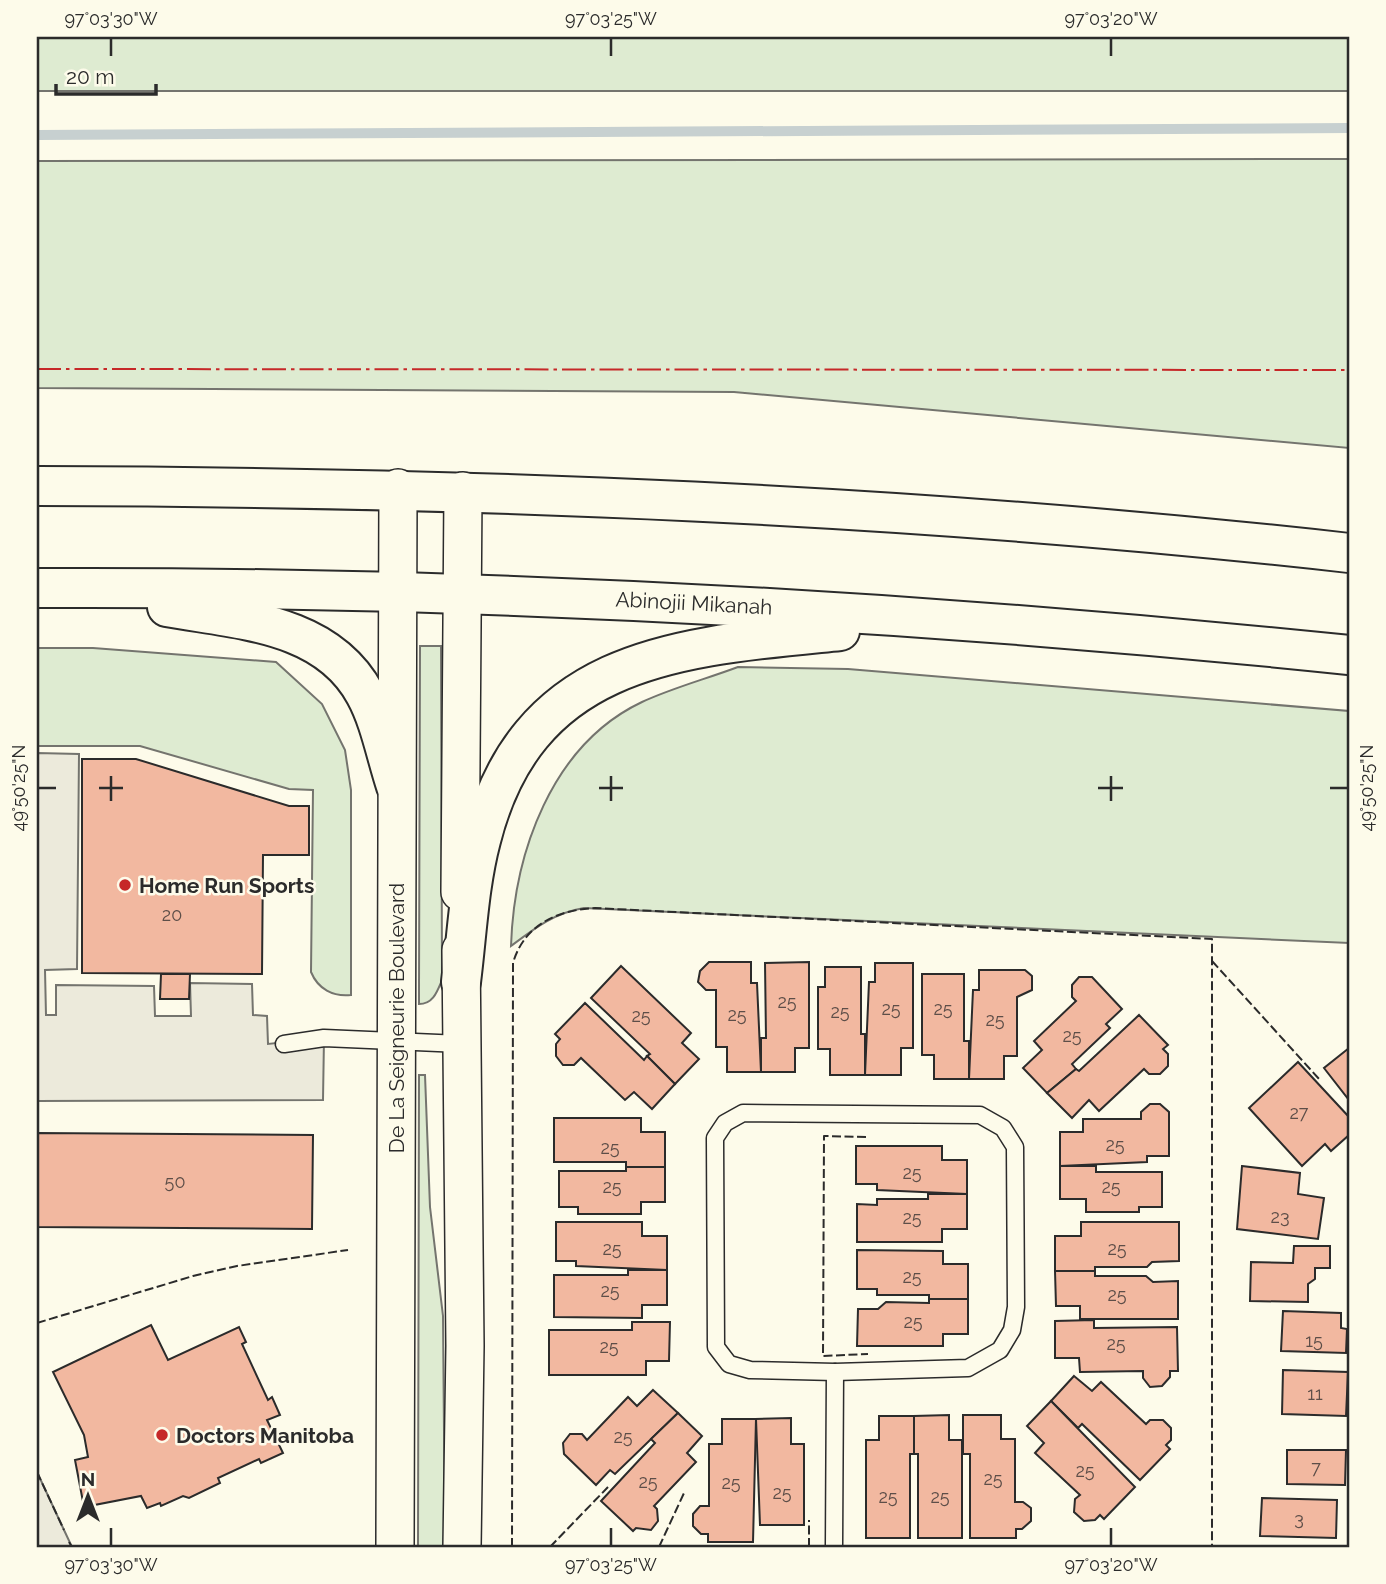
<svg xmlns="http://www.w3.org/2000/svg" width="1386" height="1584" font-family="Raleway,sans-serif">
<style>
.green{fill:#deebd1;stroke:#74746e;stroke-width:2}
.parking{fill:#eceadb;stroke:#74746e;stroke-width:2}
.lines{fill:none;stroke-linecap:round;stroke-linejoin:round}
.stream{stroke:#c7d0d0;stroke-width:10}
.building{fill:#f2b8a0;stroke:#2b2b2b;stroke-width:2}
.service-casing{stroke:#2b2b2b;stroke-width:19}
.tertiary-casing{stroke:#2b2b2b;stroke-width:40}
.primary-casing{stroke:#2b2b2b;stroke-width:42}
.service{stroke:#fdfbea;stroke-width:16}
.tertiary{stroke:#fdfbea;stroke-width:37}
.primary{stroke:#fdfbea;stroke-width:38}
.fence{stroke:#2b2b2b;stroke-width:2;stroke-dasharray:9 3.5;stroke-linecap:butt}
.power{stroke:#c62828;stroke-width:2;stroke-dasharray:24 5 3.5 5;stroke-linecap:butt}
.ticks{fill:none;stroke:#2b2b2b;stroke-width:2.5}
.poi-dot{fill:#c62828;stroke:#fdfbea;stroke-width:2.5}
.labels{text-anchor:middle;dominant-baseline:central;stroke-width:5;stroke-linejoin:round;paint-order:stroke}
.number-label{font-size:18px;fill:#5d4e48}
.street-label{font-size:21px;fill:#2b2b2b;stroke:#fdfbea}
.poi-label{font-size:21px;font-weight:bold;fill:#2b2b2b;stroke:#fdfbea;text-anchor:start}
.neatline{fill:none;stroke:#2b2b2b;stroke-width:2.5}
.ticks-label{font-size:18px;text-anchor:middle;fill:#2b2b2b}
</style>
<rect width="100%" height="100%" fill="#fdfbea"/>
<!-- green -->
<g class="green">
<rect x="37" y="37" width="1312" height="54"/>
<path d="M1349,159V448L734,392L37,388V161Z"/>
<path d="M420,646H441L442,980C437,992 433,1004 419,1004V991Z"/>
<path d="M37,648H93L276,662L322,704L345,750L351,790V995C333,997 318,989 311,972L313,790L289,789L140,746H37Z"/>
<path d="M738,667L848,669L1349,711V943L584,908C554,913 535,928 511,946C514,854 551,745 642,702C672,688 706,679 738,667Z"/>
<path d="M419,1075H425L430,1207L443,1316L445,1547H418Z"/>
</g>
<!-- parking -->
<g class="parking">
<path d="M37,753L79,754L77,969L45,970L46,1015H56V985L154,986L155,1016H191L190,983L252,984L253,1015L267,1016L268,1044L324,1038L323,1100L37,1101Z"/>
<path d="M37,1472L64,1530L72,1547H37Z"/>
</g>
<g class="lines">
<!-- stream -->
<path class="stream" d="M37,135L1349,128"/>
</g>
<!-- building -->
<g class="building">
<path d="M82,759H136L289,806H309V855H263L262,974L82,973Z"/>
<path d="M709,962H751V983H757L761,1072H727V1047H716V990H706L698,982L700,971Z"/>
<path d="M809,962V1048H795V1072H761V1038H766L765,963Z"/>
<path d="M875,963H913V1048H901V1075H865L869,982H875Z"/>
<path d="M621,966L691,1033L682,1043L699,1059L675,1084L647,1056L650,1054L591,998Z"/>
<path d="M825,967H861V1034H865V1075H830V1049H818V987H825Z"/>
<path d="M979,970H1025L1032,976V990L1017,997V1056H1004V1079H969L973,990H979Z"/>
<path d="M161,974H190L189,999H160Z"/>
<path d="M922,974H964V1041H969V1079H934V1055H922Z"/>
<path d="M1079,977H1092L1122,1009L1106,1024L1110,1028L1072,1064L1076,1069L1047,1093L1023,1068L1042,1050L1034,1041L1076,1001L1072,997V985Z"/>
<path d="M585,1003L644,1060L647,1056L675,1084L652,1109L634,1092L625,1100L581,1058L574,1065H563L556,1056V1044L560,1039L555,1034Z"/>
<path d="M1139,1015L1168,1045L1163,1049L1168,1054V1066L1160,1074H1149L1144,1069L1099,1111L1089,1100L1072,1118L1047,1093L1076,1069L1079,1071Z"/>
<path d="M1349,1048V1100L1324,1068Z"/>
<path d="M1298,1062L1349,1117V1135L1331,1151L1325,1144L1302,1166L1249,1108Z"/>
<path d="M1150,1104H1160L1169,1112V1156H1147V1162L1060,1166V1132H1083V1119H1141V1112Z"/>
<path d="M554,1118H641V1132H665V1167H626V1162H554Z"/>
<path d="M37,1133L313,1135L312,1229L37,1227Z"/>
<path d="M856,1146H942V1160H967V1194L877,1190V1184H856Z"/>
<path d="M1060,1166H1096V1172H1162V1207H1139V1212H1086V1199H1060Z"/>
<path d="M1242,1166L1300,1173L1298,1194L1324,1198L1318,1239L1237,1229Z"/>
<path d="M626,1167H665V1202H641V1214H578V1207H559V1171H626Z"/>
<path d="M928,1194H967V1229H942V1242H857V1204L877,1205V1199H928Z"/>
<path d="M556,1222H642V1236H667V1270L576,1266V1261H556Z"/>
<path d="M1081,1222H1179V1261L1152,1262L1147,1267H1095V1271H1055V1236H1081Z"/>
<path d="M1294,1246H1330V1268H1315V1279L1308,1284V1302L1250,1301L1251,1262L1293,1263Z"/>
<path d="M857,1250L943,1251V1264H968V1299H929V1295H877V1289H857Z"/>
<path d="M628,1270H667V1305H642V1318L554,1317V1275H628Z"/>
<path d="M1055,1271H1095V1276H1146L1153,1282L1178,1281V1319H1080V1306H1056Z"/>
<path d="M929,1299H968V1334H943V1346H857L858,1309H878L886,1302L929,1303Z"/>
<path d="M1283,1311L1341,1313V1328L1347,1329L1346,1353L1281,1351Z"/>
<path d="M1094,1320V1328L1177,1327L1178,1371H1170V1377L1162,1386L1150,1387L1143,1378V1371L1080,1372L1079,1358H1055V1321Z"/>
<path d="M632,1322H670L669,1361H646V1375H549V1330H632Z"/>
<path d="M151,1325L168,1360L239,1327L246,1342L242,1344L268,1400L272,1397L280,1415L267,1420L283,1453L261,1463L259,1459L218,1478L220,1483L189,1498L183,1496L161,1506L160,1503L147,1508L141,1496L84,1507L75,1460L88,1457L84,1435L53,1372Z"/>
<path d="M1283,1370L1348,1372L1346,1416L1282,1414Z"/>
<path d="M1074,1376L1092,1391L1101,1382L1146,1424L1150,1420H1163L1171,1428V1440L1166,1445L1170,1449L1140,1480L1082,1424L1078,1428L1051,1401Z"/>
<path d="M653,1390L678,1413L615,1474L610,1470L596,1485L564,1454L563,1443L570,1434H582L587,1440L628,1397L637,1406Z"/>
<path d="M1051,1401L1135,1487L1104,1519L1100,1515L1095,1520L1084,1521L1074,1512L1075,1499L1080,1495L1035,1453L1044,1443L1027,1426Z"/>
<path d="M678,1413L702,1436L687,1453L696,1462L654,1506L657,1509L658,1521L651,1530L636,1528L633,1531L601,1501L655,1443L651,1439Z"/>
<path d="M949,1415V1440H962V1538H918V1454H914V1416Z"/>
<path d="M963,1415H1001V1439H1015V1502H1023L1031,1508V1521L1022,1529H1016V1538H970V1454H963Z"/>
<path d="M879,1416H914V1454H910V1538H866V1440H879Z"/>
<path d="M791,1418V1444H804V1525H760L756,1419Z"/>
<path d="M722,1419H756L753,1542H708V1534H701L693,1526V1514L700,1506H709V1444H722Z"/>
<path d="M1287,1450H1346L1345,1485L1287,1484Z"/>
<path d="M1262,1498L1337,1500L1336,1538L1260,1536Z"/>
</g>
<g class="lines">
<defs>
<g id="service">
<path d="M284,1044L324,1038L461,1044"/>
<path d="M743,1113L980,1115L1003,1128L1015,1147L1016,1307L1012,1330L1000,1350L968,1368L835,1372L750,1370L729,1364L716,1347L715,1138L725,1123Z"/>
<path d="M834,1547L835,1372"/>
</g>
<g id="tertiary">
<path d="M460,892L463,491"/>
<path d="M461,950L465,1346L462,1547"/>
<path d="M395,1547L398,488"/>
</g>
<g id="primary">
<path d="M37,486C475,487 913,504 1349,553"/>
<path d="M37,588C475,586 913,610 1349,655"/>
<path d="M167,607C238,620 326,622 365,694C380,721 386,756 396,786"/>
<path d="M461,982C467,935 469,885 481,840C528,654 681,647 840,631"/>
</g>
</defs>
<!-- service casing -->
<use href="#service" class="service-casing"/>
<!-- tertiary casing -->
<use href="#tertiary" class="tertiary-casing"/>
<!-- primary casing -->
<use href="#primary" class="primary-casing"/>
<!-- service -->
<use href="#service" class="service"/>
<!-- tertiary -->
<use href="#tertiary" class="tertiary"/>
<!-- primary -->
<use href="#primary" class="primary"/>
<!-- fence -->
<g class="fence">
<path d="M1212,961L1320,1080"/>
<path d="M866,1137L824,1136L823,1356L868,1354"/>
<path d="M37,1323L193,1276L237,1266L348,1250"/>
<path d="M37,1472L64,1530"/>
<path d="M69,1542L72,1547"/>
<path d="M512,1547L513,963C524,925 557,910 595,908L1212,939V1547"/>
<path d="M550,1547L608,1487"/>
<path d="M659,1547L684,1493"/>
<path d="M809,1547V1520"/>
</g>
<!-- power -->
<path class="power" d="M37,369L1349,370"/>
</g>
<!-- ticks -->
<path class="ticks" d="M111,38V56M611,38V56M1111,38V56M111,776V801M611,776V801M1111,776V801M38,788H56M99,788H123M599,788H623M1098,788H1123M1330,788H1348M111,1528V1546M611,1528V1546M1111,1528V1546"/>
<!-- markers -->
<g class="poi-dot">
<circle cx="125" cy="885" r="7"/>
<circle cx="162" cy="1435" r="7"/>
</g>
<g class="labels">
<!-- number labels -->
<g class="number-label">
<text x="172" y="914">20</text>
<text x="787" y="1001">25</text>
<text x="891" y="1008">25</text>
<text x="943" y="1008">25</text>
<text x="840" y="1011">25</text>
<text x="737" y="1014">25</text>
<text x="641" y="1015">25</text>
<text x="995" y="1019">25</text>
<text x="1072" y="1035">25</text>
<text x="1299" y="1112">27</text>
<text x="1115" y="1144">25</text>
<text x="610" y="1147">25</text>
<text x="912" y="1172">25</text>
<text x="175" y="1181">50</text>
<text x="612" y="1186">25</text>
<text x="1111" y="1186">25</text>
<text x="1280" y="1216">23</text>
<text x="912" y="1217">25</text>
<text x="612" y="1248">25</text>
<text x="1117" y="1248">25</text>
<text x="912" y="1276">25</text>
<text x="610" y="1290">25</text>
<text x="1117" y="1294">25</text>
<text x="913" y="1321">25</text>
<text x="1314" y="1340">15</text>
<text x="1116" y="1343">25</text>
<text x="609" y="1346">25</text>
<text x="1315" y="1393">11</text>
<text x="623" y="1436">25</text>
<text x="1316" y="1467">7</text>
<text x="1085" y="1470">25</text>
<text x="993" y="1478">25</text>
<text x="648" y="1481">25</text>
<text x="731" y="1482">25</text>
<text x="782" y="1492">25</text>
<text x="888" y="1496">25</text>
<text x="940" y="1496">25</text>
<text x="1299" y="1518">3</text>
</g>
<!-- street labels -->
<g class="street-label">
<text transform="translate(694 603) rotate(3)">Abinojii Mikanah</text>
<text transform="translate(396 1018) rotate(-90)">De La Seigneurie Boulevard</text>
</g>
<!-- poi labels -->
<g class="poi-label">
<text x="139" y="885">Home Run Sports</text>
<text x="176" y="1435">Doctors Manitoba</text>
</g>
</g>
<!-- border -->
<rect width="1386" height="1584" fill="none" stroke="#fdfbea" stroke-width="77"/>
<!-- north arrow -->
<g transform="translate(88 1496)" stroke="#fdfbea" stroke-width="5" paint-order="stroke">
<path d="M0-5L12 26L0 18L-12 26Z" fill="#2b2b2b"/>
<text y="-10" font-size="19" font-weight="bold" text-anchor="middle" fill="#2b2b2b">N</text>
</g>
<!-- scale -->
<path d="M56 84v10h100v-10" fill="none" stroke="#2b2b2b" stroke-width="3.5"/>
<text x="66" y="84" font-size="21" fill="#2b2b2b" stroke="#fdfbea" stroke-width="5" paint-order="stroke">20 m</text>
<rect x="38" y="38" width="1310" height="1508" class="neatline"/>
<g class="ticks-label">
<text x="111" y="25">97°03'30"W</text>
<text x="611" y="25">97°03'25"W</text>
<text x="1111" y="25">97°03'20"W</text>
<text transform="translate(19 788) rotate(-90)" y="6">49°50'25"N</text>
<text transform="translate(1367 788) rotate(-90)" y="6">49°50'25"N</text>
<text x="111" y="1571">97°03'30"W</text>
<text x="611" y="1571">97°03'25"W</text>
<text x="1111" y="1571">97°03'20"W</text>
</g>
</svg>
